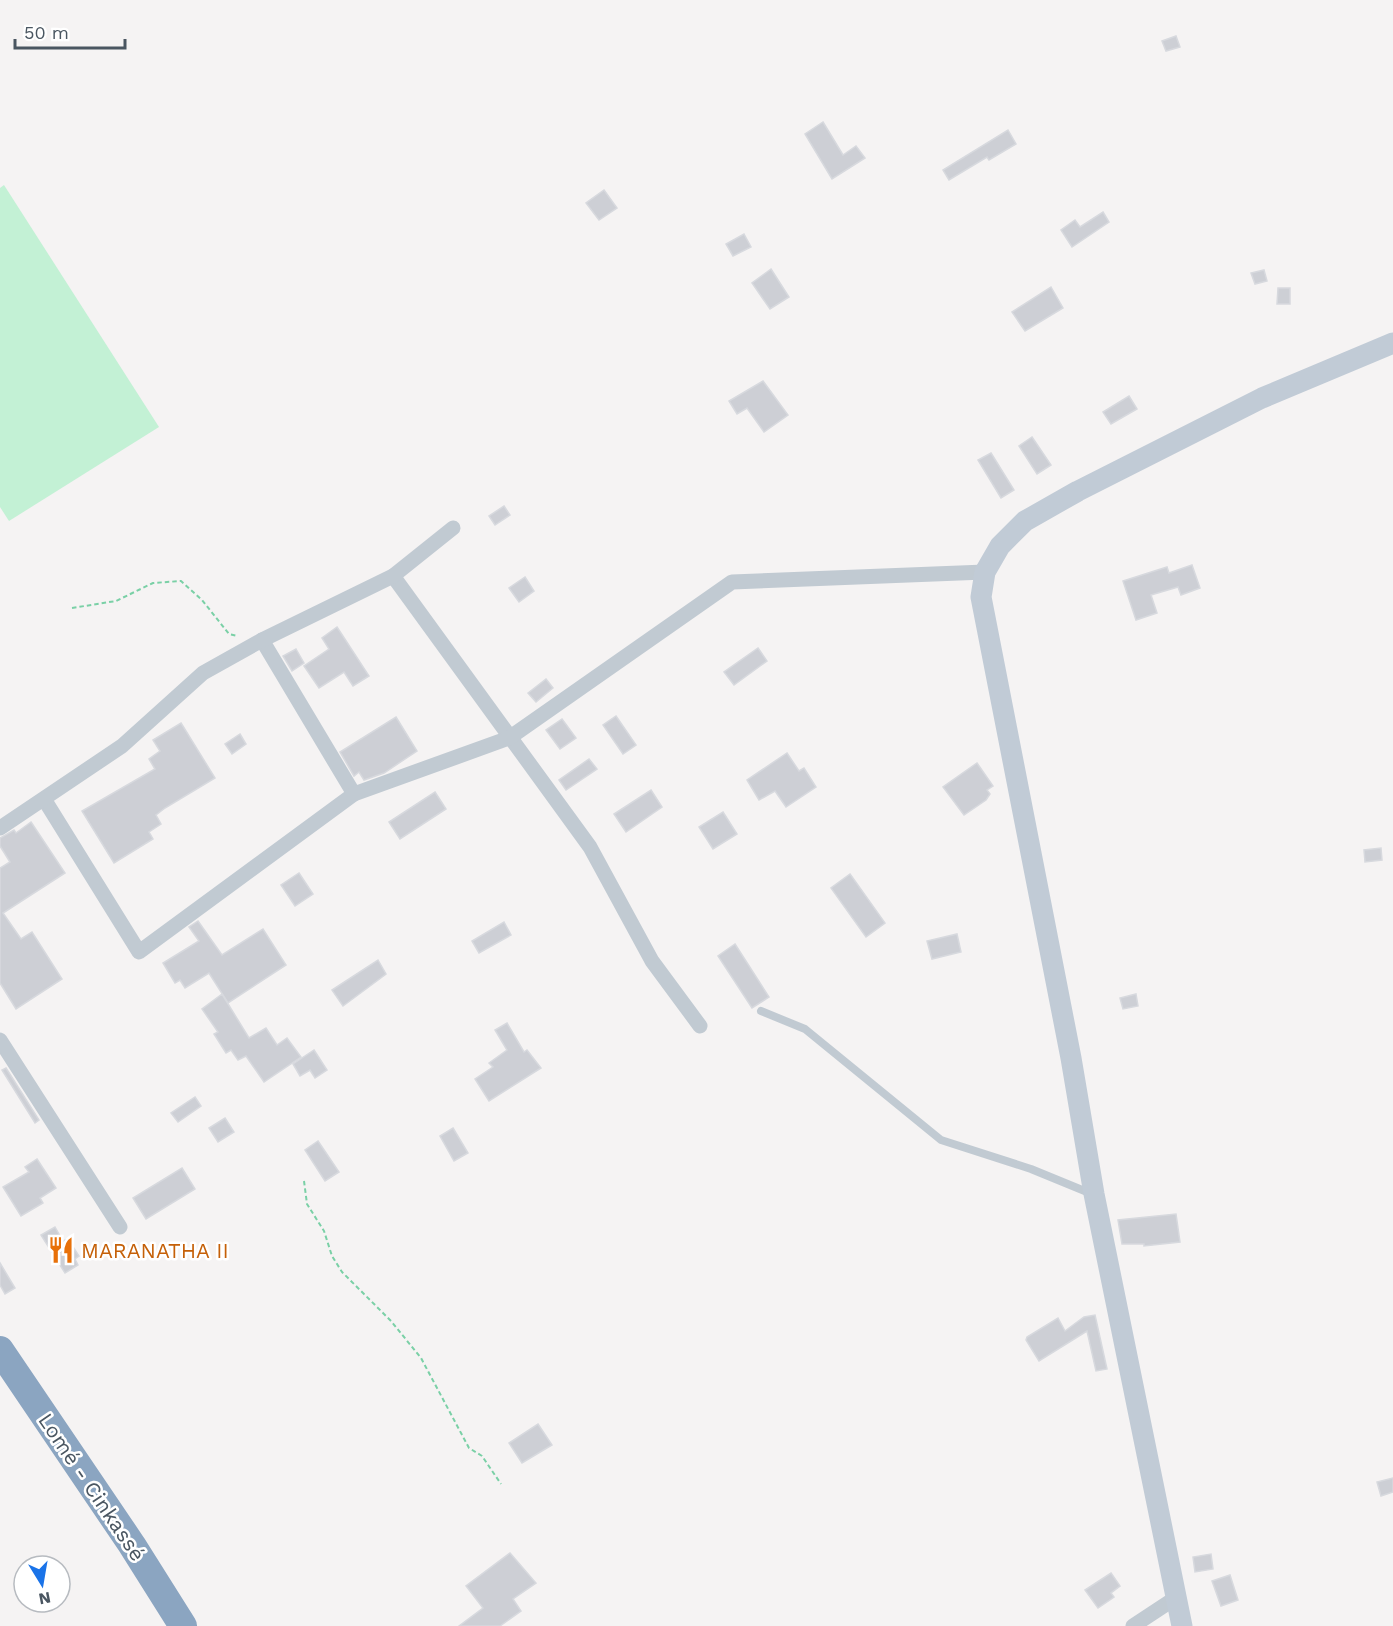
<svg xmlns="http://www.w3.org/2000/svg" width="1393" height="1626" font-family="'Work Sans',sans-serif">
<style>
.green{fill:#c3f1d5}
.building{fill:#cdcfd5;stroke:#d7d9de;stroke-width:1.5}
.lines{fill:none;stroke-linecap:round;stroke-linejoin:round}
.path{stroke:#7ad0a6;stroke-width:2;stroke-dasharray:4.5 3;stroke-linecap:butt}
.lane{stroke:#c1cad2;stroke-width:8}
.street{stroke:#c1cad2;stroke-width:15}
.secondary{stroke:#c1cbd6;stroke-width:21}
.highway{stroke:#8ba5c1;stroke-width:28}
.labels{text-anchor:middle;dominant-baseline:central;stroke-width:5;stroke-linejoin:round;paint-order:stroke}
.food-label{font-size:21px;fill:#c56008;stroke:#fff;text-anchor:start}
.street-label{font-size:21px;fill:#4a5661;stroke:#fff}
</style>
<rect width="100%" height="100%" fill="#f5f3f3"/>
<!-- green -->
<path class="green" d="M4,185L159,427L9,521L0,507V188Z"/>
<!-- building -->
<g class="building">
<path d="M1176,36L1180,47L1166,51L1162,41Z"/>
<path d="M823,122L843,155L856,146L865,158L832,179L805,134Z"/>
<path d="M1008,130L1016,144L989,160L987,157L949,180L943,170Z"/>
<path d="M604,190L617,208L599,220L586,203Z"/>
<path d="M1103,212L1109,222L1072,247L1061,230L1075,220L1080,227Z"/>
<path d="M744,234L751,247L733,256L726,244Z"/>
<path d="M771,269L789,297L770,309L752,283Z"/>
<path d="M1264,270L1267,281L1255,284L1251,273Z"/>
<path d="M1051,287L1063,308L1025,331L1012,312Z"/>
<path d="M1278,288H1290V304H1277Z"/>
<path d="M763,381L788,415L764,432L747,408L737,414L729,401Z"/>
<path d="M1129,396L1137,409L1111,424L1103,412Z"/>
<path d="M1032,437L1051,465L1037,474L1019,446Z"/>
<path d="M991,453L1014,490L1001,498L978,460Z"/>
<path d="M504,506L510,515L495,525L489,516Z"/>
<path d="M1192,565L1200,588L1181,595L1178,587L1151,595L1157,613L1136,620L1123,581L1167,567L1169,573Z"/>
<path d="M525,577L534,591L519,602L509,588Z"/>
<path d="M337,627L369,676L353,686L344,672L319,688L304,666L329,649L322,638Z"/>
<path d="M758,648L767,661L734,685L724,672Z"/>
<path d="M296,649L304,663L292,671L283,656Z"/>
<path d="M546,679L553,688L536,702L528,693Z"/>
<path d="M616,716L636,745L623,754L603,725Z"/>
<path d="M396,717L417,751L384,773L364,780L359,772L354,776L340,752Z"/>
<path d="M562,719L576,738L560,749L546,730Z"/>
<path d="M181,723L215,778L165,808L156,815L161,824L149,832L153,839L114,863L82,811L155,769L149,759L160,751L153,740Z"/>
<path d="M240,734L246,744L232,754L225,744Z"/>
<path d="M787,753L799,771L804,768L816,787L786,807L775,791L759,800L747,780Z"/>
<path d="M589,759L597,769L566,790L559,780Z"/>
<path d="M977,763L993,786L987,790L990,794L986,800L964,815L943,787Z"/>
<path d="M651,790L662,807L626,832L614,814Z"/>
<path d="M435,792L446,809L400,839L389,822Z"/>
<path d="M723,812L737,834L713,849L699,827Z"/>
<path d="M31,822L65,873L3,913L21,939L32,932L62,979L16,1009L0,983V868L10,862L0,846V838L14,830L16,833Z"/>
<path d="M1381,848L1382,860L1365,862L1364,850Z"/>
<path d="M299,873L313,894L295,906L281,885Z"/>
<path d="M850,874L885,923L866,937L831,888Z"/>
<path d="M198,921L222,955L263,929L286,965L228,1003L209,973L185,988L180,980L175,983L163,963L199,941L189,927Z"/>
<path d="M504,922L511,935L479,953L472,941Z"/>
<path d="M957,934L961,952L932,959L927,941Z"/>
<path d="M735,944L769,997L752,1008L718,956Z"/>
<path d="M378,960L386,974L343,1006L332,990Z"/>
<path d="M222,994L249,1038L266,1028L277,1045L287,1038L301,1057L264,1082L246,1056L238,1060L231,1050L226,1053L214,1034L218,1032L202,1009Z"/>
<path d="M1136,994L1138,1006L1123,1009L1120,998Z"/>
<path d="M507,1023L524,1052L527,1050L541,1068L489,1101L475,1079L493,1067L489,1063L507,1050L495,1030Z"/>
<path d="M314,1050L327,1070L315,1078L310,1070L300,1076L293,1064Z"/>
<path d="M6,1068L39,1120L35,1123L2,1070Z"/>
<path d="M195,1097L201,1106L178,1122L171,1113Z"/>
<path d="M225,1118L234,1132L218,1142L209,1128Z"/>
<path d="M453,1128L468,1153L454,1161L440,1136Z"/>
<path d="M318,1141L339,1172L325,1181L305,1150Z"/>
<path d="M37,1159L56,1188L40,1198L43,1203L21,1216L3,1187L29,1172L25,1167Z"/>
<path d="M182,1168L195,1189L146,1219L133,1198Z"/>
<path d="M1176,1214L1180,1242L1144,1246V1244H1122L1118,1220Z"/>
<path d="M55,1227L63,1241L68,1239L79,1256L75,1259L78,1265L65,1273L41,1235Z"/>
<path d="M0,1263L15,1288L5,1294L0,1285Z"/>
<path d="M1095,1315L1107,1369L1096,1371L1087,1331L1039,1361L1026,1340L1027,1337L1058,1318L1065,1331L1084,1317Z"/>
<path d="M538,1424L552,1445L522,1463L509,1443Z"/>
<path d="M1393,1478V1492L1381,1496L1377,1482Z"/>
<path d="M510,1553L536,1583L513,1599L521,1611L500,1626H459L483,1608L466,1586Z"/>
<path d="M1211,1554L1213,1569L1195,1572L1193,1557Z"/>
<path d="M1111,1573L1120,1586L1111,1593L1114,1597L1098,1608L1085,1590Z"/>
<path d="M1230,1575L1238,1600L1221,1606L1212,1581Z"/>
</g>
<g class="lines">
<!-- path -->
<g class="path">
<path d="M72,608L116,601L153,583L181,581L202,600L229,634L238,636"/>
<path d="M304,1181L307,1204L324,1231L332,1256L342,1272L391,1321L421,1358L469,1448L482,1456L501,1484"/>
</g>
<!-- lane -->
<path class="lane" d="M761,1011L805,1029L941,1140L1031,1169L1092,1194"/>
<!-- street -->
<g class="street">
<path d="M393,576L590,847L652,961L700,1026"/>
<path d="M262,640L354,794"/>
<path d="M44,799L139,952L354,794L509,738L732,582L985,572"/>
<path d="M0,828L122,746L203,673L262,640L393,576L453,528"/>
<path d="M0,1040L120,1227"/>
<path d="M1133,1626L1177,1597"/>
</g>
<!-- secondary -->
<path class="secondary" d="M1182,1626L1094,1194L1071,1058L981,597L985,572L1000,546L1025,521L1078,491L1262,398L1393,343"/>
<!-- highway -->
<path class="highway" d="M0,1350L132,1545L183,1626"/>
</g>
<!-- icons -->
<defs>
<symbol id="restaurant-bare" viewBox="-9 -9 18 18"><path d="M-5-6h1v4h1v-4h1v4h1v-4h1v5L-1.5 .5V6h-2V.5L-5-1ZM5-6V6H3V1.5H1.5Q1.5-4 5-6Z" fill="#e8710a" stroke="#fff" stroke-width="2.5" paint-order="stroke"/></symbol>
</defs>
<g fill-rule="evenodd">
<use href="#restaurant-bare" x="42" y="1231" width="38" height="38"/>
</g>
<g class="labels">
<!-- food labels -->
<g class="food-label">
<text x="81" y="1250">MARANATHA II</text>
</g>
<!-- street labels -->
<g class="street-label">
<text transform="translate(92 1487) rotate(56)">Lomé - Cinkassé</text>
</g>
</g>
<!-- north arrow -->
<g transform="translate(42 1584) rotate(169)"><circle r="28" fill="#ffffff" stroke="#b7bbc0" stroke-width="1.5"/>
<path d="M0-4.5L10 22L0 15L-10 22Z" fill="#1a73e8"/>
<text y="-9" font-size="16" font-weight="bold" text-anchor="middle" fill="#4a5661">N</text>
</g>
<!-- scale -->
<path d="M15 39v9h110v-9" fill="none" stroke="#4a5661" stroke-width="3"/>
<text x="24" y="39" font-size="18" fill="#4a5661" stroke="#ffffff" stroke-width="4.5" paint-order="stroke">50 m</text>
</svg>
